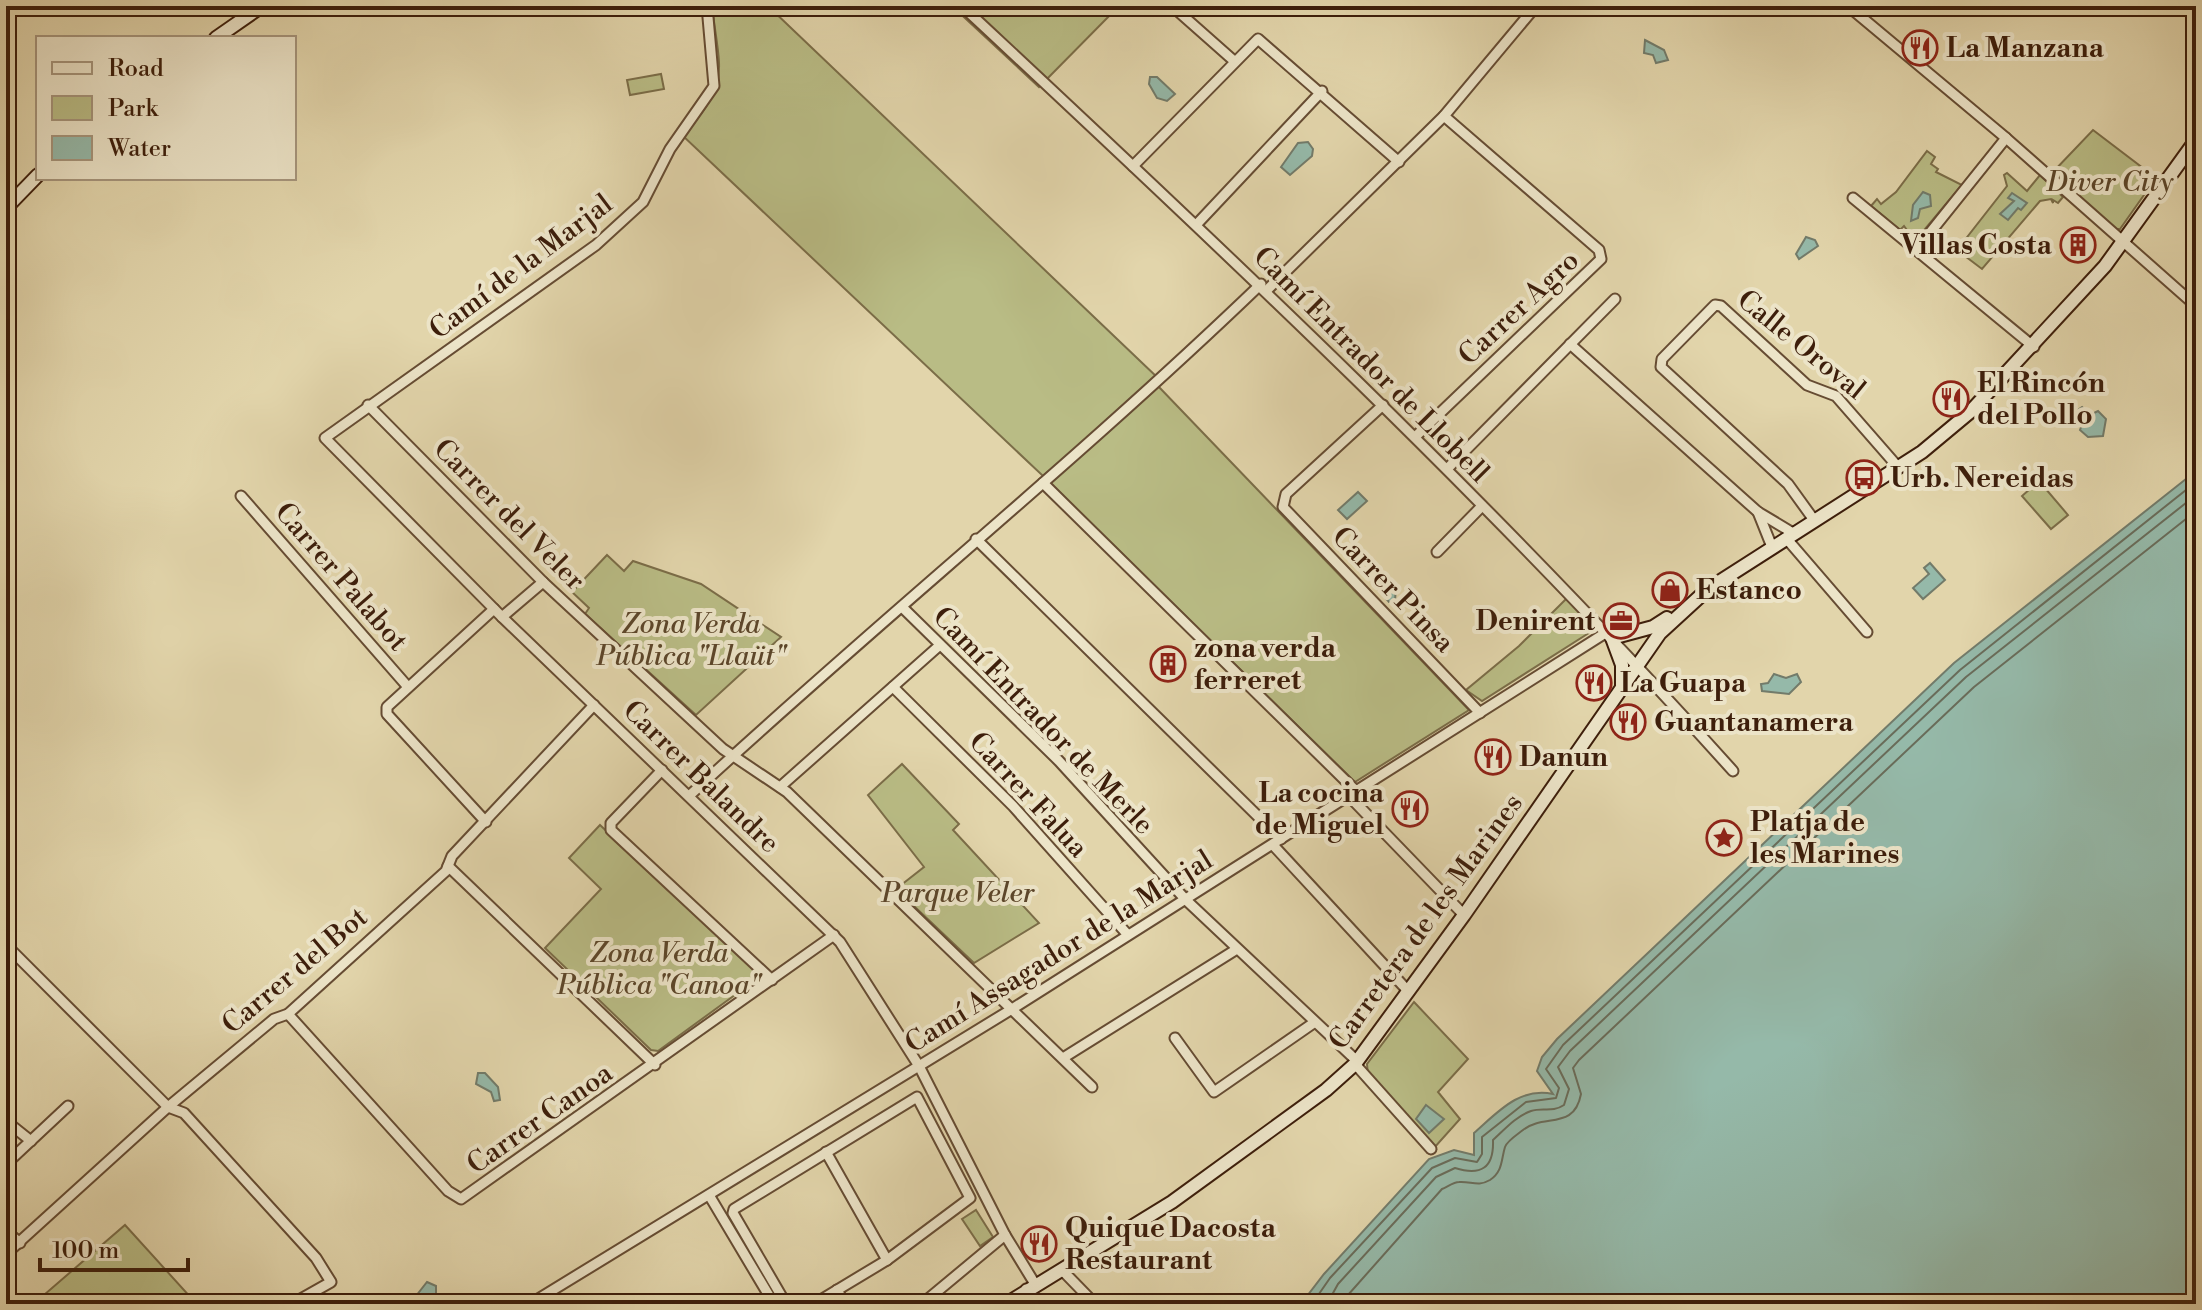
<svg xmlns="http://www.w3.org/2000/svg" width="2202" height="1310" font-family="'Libre Bodoni',serif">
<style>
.green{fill:#b9bc85;stroke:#7b6d48;stroke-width:2}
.water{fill:#95b9a9;stroke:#727b6a;stroke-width:2}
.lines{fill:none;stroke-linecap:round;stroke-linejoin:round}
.shore{stroke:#696c5a;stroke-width:2}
.minor-casing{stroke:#664c33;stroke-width:13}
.secondary-casing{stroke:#3d1e0b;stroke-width:16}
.minor{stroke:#ece4c8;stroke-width:9}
.secondary{stroke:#ece4c8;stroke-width:12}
.labels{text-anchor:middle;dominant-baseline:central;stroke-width:8;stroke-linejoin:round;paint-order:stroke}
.poi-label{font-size:28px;font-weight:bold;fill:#3d1e0b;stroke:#ece4c8;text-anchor:start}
.park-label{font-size:28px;font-style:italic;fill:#5c462a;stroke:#ece4c8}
.street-label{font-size:28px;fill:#3d1e0b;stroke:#ece4c8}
</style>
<rect width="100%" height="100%" fill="#e2d5ab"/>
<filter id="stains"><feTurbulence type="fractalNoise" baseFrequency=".0025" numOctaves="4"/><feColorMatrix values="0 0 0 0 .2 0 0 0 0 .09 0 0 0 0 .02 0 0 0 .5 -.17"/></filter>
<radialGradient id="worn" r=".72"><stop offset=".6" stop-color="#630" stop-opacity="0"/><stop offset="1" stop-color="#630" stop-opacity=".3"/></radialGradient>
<!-- green -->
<g class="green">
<path d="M712,6H768L1159,379L1043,476L683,136C731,81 720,74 712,6Z"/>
<path d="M952,6H1119L1039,87Z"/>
<path d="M661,74L664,89L630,95L627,80Z"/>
<path d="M2093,130L2156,178L2120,229H2114L2052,173Z"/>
<path d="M1927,151L1935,157L1931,164L1938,169L1936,172L1962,185L1915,241L1904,226L1900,230L1871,206L1877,199L1881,204L1896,192Z"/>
<path d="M2007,173L2027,191L2040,175L2063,197L2058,203L2053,200V203L2051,199L2040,201L1982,269L1957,250L2007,186L2004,175Z"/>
<path d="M1158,386L1469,710L1355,782L1049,482Z"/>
<path d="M2039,481L2068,515L2051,529L2022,496Z"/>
<path d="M607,555L624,571L633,561L701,584L781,637L696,715L585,614L589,608L572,592Z"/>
<path d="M1566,599H1570L1592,631L1482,701L1466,690L1519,646Z"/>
<path d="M902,764L959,824L953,830L1039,923L974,963L896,889L924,867L868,795Z"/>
<path d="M600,825L761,976L658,1051L651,1050L545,948L601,889L569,858Z"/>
<path d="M1414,1002L1468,1059L1438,1092L1460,1119L1434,1148L1368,1075L1367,1064Z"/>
<path d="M976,1210L993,1237L980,1246L962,1219Z"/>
<path d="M125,1225L193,1300L186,1304H40L37,1301Z"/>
</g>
<!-- water -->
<g class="water">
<path d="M1645,40L1664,50L1668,60L1656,63L1653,55L1644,53Z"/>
<path d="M1150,77H1157L1175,94L1167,101L1157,98L1149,84Z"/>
<path d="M1308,142L1313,149L1312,156L1290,175L1281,167L1298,143Z"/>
<path d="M1923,192L1930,195L1931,206L1920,209L1918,218L1911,221L1913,205Z"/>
<path d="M2012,193L2027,203L2021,210L2018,208L2008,220L2000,214L2014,201L2008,198Z"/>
<path d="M1806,237L1815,240L1818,246L1799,259L1796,254Z"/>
<path d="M2082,407L2090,415L2098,411L2106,419L2103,436L2088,437L2080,430L2083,422L2075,412Z"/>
<path d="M2196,471V1304H1301L1324,1274L1429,1159L1454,1150L1474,1155V1133C1498,1112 1519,1087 1553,1094L1537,1071L1542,1057L1557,1039L1954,663Z"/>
<path d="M1358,492L1367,501L1347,519L1338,510Z"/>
<path d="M1930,563L1945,580L1923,599L1913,588L1929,574L1924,568Z"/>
<path d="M1377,578L1396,584L1395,602H1389L1373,584Z"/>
<path d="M1774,674L1786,678L1797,674L1801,682L1789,694L1762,691L1761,684L1768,683Z"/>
<path d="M478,1073H485L498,1087L500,1100L494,1101L491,1092L476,1084Z"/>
<path d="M1426,1105L1444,1119L1429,1133L1416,1119Z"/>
<path d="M427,1282L436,1286V1298L432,1302L416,1296Z"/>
</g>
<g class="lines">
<!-- shore -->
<g class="shore">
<path d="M1312,1304L1330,1278L1432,1168L1455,1158L1477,1162L1482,1154V1137L1526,1102L1556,1098L1559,1088L1546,1069L1563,1045L1960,670L2196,482"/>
<path d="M1327,1304L1338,1284L1436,1177L1455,1168C1481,1176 1494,1168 1493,1140C1504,1130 1516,1116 1531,1111C1543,1107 1552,1113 1564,1105L1569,1089L1558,1067L1570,1051L1966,677L2196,495"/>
<path d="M1340,1304L1442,1189C1447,1187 1454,1182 1459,1182C1471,1181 1478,1187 1490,1180C1503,1171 1501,1160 1505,1147C1507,1141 1518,1134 1523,1130C1544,1113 1574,1131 1581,1094L1573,1068L1579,1060L1974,687L2196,511"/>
</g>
<defs>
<g id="minor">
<path d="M707,6L714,86L670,149L643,202L596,245L325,438L502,617L840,942L919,1066L1005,1235L1035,1284"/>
<path d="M962,6C1227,253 1491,501 1733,771"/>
<path d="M1172,6L1233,60"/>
<path d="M1848,6L2006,138L2196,306"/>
<path d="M1133,166L1258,39L1399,162"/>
<path d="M1853,198L2034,347"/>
<path d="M1196,225L1322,91"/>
<path d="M1917,249L2006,138"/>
<path d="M1267,290L1444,116L1536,6"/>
<path d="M1570,344L1758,512L1793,533"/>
<path d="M368,405L543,582L723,749L787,792L1092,1087"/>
<path d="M1383,405L1286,494L1283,507L1480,713"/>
<path d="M1415,437L1601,259L1599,250L1444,116"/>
<path d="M1447,469L1615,299"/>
<path d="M1043,483L1356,791"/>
<path d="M241,496L408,687"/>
<path d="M1758,512L1772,547"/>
<path d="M1814,520L1788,484L1661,367L1662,359L1715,305L1721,306L1807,385L1836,396L1898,467"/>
<path d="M1786,538L1867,632"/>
<path d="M976,539L1281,839"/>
<path d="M1437,552L1482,506"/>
<path d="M902,607L1059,761L1186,900L1357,1061"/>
<path d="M502,617L543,582"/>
<path d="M893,687L1013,806L1128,935"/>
<path d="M662,770L611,823V830L772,980"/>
<path d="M780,787L940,645"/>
<path d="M689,796C877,622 1076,462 1261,284"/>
<path d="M1349,796L1464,915"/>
<path d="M486,822L387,714V707L494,609"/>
<path d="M1273,845L1409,992"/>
<path d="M448,866L655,1065"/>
<path d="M6,945L168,1107L184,1113L316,1258L331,1282L292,1304"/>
<path d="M288,1014L448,1191L461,1199L834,935"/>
<path d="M1175,1038L1214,1092L1315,1022"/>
<path d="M1063,1058L1237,949"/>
<path d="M1355,1064L1431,1149"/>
<path d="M6,1121L31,1141"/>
<path d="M826,1152L887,1260"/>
<path d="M6,1164L68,1106"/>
<path d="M709,1195L774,1304"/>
<path d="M6,1231L20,1243"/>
<path d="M6,1254L168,1107L274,1019L288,1014L446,871L452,856L594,705"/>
<path d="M1062,1270L1095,1304"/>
<path d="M1026,1289L1038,1304"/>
<path d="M837,1290L845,1304"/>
<path d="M530,1304L1012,1009L1607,632"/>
<path d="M786,1304L733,1213L734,1209L917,1097L970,1198L887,1260L814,1304"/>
<path d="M922,1304L1005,1235"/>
</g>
<g id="secondary">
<path d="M216,38L262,6"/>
<path d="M6,208L38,175"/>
<path d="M1622,685V665L1612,638L1653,627L1667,618"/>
<path d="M1006,1304L1172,1202L1326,1090L1355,1064L1464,915L1660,633L1708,589L1922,452L1970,412L2105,266L2196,140"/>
</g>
</defs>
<!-- minor casing -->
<use href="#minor" class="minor-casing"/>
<!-- secondary casing -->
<use href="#secondary" class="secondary-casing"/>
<!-- minor -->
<use href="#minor" class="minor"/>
<!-- secondary -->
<use href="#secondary" class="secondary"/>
</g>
<!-- icons -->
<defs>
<symbol id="restaurant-ring" viewBox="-11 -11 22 22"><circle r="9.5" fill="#ece4c8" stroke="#8f2418" stroke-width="1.5"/><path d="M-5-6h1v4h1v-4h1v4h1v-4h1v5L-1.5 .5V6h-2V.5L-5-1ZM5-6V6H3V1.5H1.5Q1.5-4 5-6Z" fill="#8f2418"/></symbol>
<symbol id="building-ring" viewBox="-11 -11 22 22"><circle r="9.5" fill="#ece4c8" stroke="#8f2418" stroke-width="1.5"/><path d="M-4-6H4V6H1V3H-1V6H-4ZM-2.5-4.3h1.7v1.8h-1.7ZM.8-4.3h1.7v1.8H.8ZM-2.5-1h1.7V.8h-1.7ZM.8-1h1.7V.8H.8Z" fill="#8f2418"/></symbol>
<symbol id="bus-ring" viewBox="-11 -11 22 22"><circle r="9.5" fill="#ece4c8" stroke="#8f2418" stroke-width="1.5"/><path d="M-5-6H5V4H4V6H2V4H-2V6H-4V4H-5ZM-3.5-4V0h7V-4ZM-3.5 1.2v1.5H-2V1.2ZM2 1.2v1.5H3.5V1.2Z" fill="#8f2418"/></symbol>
<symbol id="shop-ring" viewBox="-11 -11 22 22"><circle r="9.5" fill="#ece4c8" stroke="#8f2418" stroke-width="1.5"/><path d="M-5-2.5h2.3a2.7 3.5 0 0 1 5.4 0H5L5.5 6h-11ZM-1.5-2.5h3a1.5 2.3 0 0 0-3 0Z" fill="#8f2418"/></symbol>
<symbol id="office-ring" viewBox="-11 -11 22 22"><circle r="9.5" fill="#ece4c8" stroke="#8f2418" stroke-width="1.5"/><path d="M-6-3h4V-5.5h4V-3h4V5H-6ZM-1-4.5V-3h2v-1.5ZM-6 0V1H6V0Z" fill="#8f2418"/></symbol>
<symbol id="sight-ring" viewBox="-11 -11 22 22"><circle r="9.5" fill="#ece4c8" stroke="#8f2418" stroke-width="1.5"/><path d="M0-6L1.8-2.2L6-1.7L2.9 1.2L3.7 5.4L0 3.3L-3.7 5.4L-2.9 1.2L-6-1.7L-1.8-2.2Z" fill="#8f2418"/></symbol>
</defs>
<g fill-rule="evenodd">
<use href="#restaurant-ring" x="1900" y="28" width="40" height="40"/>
<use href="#building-ring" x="2058" y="225" width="40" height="40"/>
<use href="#restaurant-ring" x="1931" y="379" width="40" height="40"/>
<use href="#bus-ring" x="1844" y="458" width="40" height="40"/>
<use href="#shop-ring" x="1650" y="570" width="40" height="40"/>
<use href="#office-ring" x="1601" y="601" width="40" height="40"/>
<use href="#building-ring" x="1148" y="644" width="40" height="40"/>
<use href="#restaurant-ring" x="1574" y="663" width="40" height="40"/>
<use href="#restaurant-ring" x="1608" y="702" width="40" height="40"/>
<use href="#restaurant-ring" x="1473" y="737" width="40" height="40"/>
<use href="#restaurant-ring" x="1390" y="789" width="40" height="40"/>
<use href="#sight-ring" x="1704" y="818" width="40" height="40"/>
<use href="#restaurant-ring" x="1019" y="1224" width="40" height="40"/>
</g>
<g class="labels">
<!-- poi labels -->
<g class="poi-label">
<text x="1946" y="48">La Manzana</text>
<text x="2052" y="245" text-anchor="end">Villas Costa</text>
<text x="1977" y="383">El Rincón<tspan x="1977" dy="32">del Pollo</tspan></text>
<text x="1890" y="478">Urb. Nereidas</text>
<text x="1696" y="590">Estanco</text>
<text x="1595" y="621" text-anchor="end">Denirent</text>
<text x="1194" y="648">zona verda<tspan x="1194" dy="32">ferreret</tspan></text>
<text x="1620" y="683">La Guapa</text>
<text x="1654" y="722">Guantanamera</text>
<text x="1519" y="757">Danun</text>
<text x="1384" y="793" text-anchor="end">La cocina<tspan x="1384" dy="32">de Miguel</tspan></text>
<text x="1750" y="822">Platja de<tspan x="1750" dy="32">les Marines</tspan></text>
<text x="1065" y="1228">Quique Dacosta<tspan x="1065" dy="32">Restaurant</tspan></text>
</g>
<!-- park labels -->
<g class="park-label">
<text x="2110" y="182">Diver City</text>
<text x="691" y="624">Zona Verda<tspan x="691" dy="32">Pública "Llaüt"</tspan></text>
<text x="958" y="893">Parque Veler</text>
<text x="659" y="953">Zona Verda<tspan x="659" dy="32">Pública "Canoa"</tspan></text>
</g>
<!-- street labels -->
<g class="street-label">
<text transform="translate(521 267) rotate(-37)">Camí de la Marjal</text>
<text transform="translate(1519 308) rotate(-43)">Carrer Agro</text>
<text transform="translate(1801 345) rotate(39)">Calle Oroval</text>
<text transform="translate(1371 365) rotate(45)">Camí Entrador de Llobell</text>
<text transform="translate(509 515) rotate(45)">Carrer del Veler</text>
<text transform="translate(341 577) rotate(49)">Carrer Palabot</text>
<text transform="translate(1393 590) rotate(46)">Carrer Pinsa</text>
<text transform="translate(1043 721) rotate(46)">Camí Entrador de Merle</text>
<text transform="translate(701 777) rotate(44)">Carrer Balandre</text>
<text transform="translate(1028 795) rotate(47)">Carrer Falua</text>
<text transform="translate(1426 922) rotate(-54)">Carretera de les Marines</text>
<text transform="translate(1059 952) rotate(-32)">Camí Assagador de la Marjal</text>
<text transform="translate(295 971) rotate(-40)">Carrer del Bot</text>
<text transform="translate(540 1119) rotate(-35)">Carrer Canoa</text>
</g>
</g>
<!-- margin -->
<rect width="2202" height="1310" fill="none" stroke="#e2d5ab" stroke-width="32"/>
<rect x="8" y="8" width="2186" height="1294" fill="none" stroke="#3d1e0b" stroke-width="4"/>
<rect x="16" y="16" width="2170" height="1278" fill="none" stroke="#3d1e0b" stroke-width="2"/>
<!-- legend -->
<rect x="36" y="36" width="260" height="144" fill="#ece4c8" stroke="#a6957c" stroke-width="2"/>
<rect x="52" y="62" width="40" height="12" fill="#ece4c8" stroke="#a6957c" stroke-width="2"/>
<text x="108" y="76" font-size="24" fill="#3d1e0b">Road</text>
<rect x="52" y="96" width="40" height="24" fill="#b9bc85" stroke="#a6957c" stroke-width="2"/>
<text x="108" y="116" font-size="24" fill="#3d1e0b">Park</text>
<rect x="52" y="136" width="40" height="24" fill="#95b9a9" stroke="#a6957c" stroke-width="2"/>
<text x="108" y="156" font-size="24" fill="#3d1e0b">Water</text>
<!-- scale -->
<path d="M40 1258v12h148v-12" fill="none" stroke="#3d1e0b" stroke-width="4"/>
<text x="52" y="1258" font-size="24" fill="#3d1e0b" stroke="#ece4c8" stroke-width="6" paint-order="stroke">100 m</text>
<rect width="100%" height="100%" filter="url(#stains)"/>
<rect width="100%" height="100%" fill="url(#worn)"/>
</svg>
